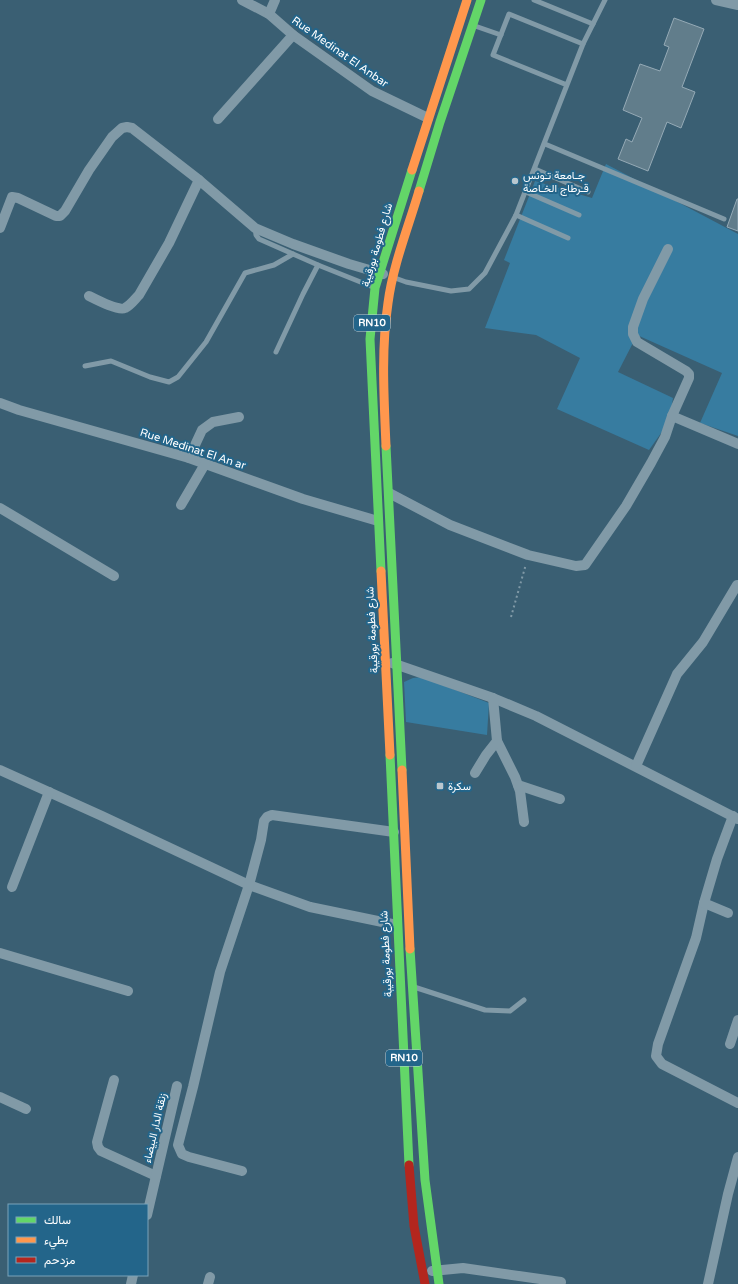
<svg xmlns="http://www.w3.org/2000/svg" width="738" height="1284" font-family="'Varela Round',Vazirmatn,sans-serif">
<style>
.green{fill:#377ca0}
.building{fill:#617d8b;stroke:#95aab6}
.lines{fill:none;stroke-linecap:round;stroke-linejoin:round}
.path{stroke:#819aa7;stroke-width:2;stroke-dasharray:2 3;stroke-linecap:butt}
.lane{stroke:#819aa7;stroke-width:5}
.street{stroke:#819aa7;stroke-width:10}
.fast{stroke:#63d668;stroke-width:9}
.slow{stroke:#ff974d;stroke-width:9}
.jam{stroke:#b3261e;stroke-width:9}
.poi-dot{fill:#bac7ce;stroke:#23658a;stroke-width:1.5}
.labels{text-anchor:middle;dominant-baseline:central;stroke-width:4;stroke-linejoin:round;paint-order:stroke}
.shield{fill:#23658a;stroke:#bdd1dc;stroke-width:1}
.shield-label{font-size:10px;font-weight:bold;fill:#fff}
.street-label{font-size:11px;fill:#fff;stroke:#23658a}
.poi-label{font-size:11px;fill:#fff;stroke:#23658a;text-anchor:start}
</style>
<rect width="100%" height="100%" fill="#3a5f73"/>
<!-- green -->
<g class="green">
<path d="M606,164L738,234V436L700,423L722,373L637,335L618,372L673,398L669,422L649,450L557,409L580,358L536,335L485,328L510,263L504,260L535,181L592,198Z"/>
<path d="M422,677L489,703L487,735L406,722L404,682L413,678Z"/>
</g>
<!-- building -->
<g class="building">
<path d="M674,18L704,29L682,87L695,92L681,128L667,122L648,171L618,159L626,139L632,142L642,118L623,110L640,64L660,71L669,47L664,45Z"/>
<path d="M737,199H738V231L727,227Z"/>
</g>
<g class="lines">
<!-- path -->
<path class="path" d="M511,617L526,564"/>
<!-- lane -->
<g class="lane">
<path d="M534,0L593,24"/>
<path d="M475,26L501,35"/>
<path d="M583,44L605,0"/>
<path d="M545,144L724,219"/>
<path d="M535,169L588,192"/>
<path d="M526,192L579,215"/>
<path d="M516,215L568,238"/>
<path d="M255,228L256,235L259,239L318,265L303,294L276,352"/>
<path d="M318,265L373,287"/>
<path d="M395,278L406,282L451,291L469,289L485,273L516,215L583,44L509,14L493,55L567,85"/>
<path d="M85,366L111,361L150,377L169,382L178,377L206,342L245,273L274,265L293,254"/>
<path d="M414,987L485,1010L510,1011L524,1000"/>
</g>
<!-- street -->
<g class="street">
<path d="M242,0L269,14L293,35L372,91L428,118"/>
<path d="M716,0L738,5"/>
<path d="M269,14L275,0"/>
<path d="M218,119L293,35"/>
<path d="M0,228L12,197L18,198L56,216H60L65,211L89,170L112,137L122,128L127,127L132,128L199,180L255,228L293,244L349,264L383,274"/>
<path d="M89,296C97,300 118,311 125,308C131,305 135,299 139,295L169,243L199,180"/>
<path d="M0,403L19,410L189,458L303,499L378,521"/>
<path d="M672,416L738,444"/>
<path d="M189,458L202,430L213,422L239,417"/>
<path d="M389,493L450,525L528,555L576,566L585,565L626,506L651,463L665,437L672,416L689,378V374L686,371L637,342L633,334V327L643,299L668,249"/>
<path d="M181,505L205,464"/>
<path d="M0,508L114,576"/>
<path d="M392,663L493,698L536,716L738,819"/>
<path d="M497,741L515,777L520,791L524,822"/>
<path d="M636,766L677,674L703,642L737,585"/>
<path d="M0,770L102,816L249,885L310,907L397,925"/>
<path d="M475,773L486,755L497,741L493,698"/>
<path d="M518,785L560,799"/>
<path d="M733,816L717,859L704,903L696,938L658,1044L656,1056L662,1064L738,1103"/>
<path d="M12,887L49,792"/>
<path d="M704,903L728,913"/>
<path d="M0,953L128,991"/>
<path d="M730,1044L738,1020"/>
<path d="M114,1080L97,1142L98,1147L101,1151L156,1176"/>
<path d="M0,1097L26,1109"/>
<path d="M242,1171L189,1157L182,1154L178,1145L193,1087L220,972L249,885L261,840L264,821L267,817L272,815L394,832"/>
<path d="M147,1215L177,1086"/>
<path d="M432,1271L463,1268L561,1282"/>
<path d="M131,1284L133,1275"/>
<path d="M208,1284L210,1277"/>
<path d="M708,1284L728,1194L738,1157"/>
</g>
<!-- fast -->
<g class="fast">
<path d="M419,191L440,122L481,0"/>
<path d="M386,446L402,770"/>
<path d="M381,571L370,339L375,288L412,170"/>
<path d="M390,755L409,1165"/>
<path d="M410,949L425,1180L439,1284"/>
</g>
<!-- slow -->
<g class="slow">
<path d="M412,170L467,0"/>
<path d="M386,446C384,398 381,350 388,303C393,265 408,228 419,191"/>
<path d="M381,571L390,755"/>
<path d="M402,770L410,949"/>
</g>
<!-- jam -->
<path class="jam" d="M409,1165L414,1226L425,1284"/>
</g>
<!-- markers -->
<g class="poi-dot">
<circle cx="515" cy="181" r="4"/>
<rect x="436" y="782" width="8" height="8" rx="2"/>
</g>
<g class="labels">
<!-- shield labels -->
<g class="shield">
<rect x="354" y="315" width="36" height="16" rx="3"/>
<rect x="386" y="1050" width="36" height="16" rx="3"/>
</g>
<g class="shield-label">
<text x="372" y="323">RN10</text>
<text x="404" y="1058">RN10</text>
</g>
<!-- street labels -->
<g class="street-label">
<text transform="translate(340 52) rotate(35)">Rue Medinat El Anbar</text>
<text transform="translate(377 245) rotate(-74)">شارع فطومة بورقيبة</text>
<text transform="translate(193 449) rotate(18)">Rue Medinat El An ar</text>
<text transform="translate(372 630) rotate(-93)">شارع فطومة بورقيبة</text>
<text transform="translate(386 954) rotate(-93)">شارع فطومة بورقيبة</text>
<text transform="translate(155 1128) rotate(-77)">زنقة الدار البيضاء</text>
</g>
<!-- poi labels -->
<g class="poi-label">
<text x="523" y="175">جـامعة تـونس<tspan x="523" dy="13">قـرطاج الخـاصة</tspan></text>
<text x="448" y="786">سكرة</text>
</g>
</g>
<!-- legend -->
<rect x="8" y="1204" width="140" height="72" fill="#23658a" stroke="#7ba3b9"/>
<rect x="16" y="1217" width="20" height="6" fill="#63d668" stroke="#7ba3b9"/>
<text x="44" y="1224" font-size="12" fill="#ffffff">سالك</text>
<rect x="16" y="1237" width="20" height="6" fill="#ff974d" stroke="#7ba3b9"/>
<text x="44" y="1244" font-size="12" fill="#ffffff">بطيء</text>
<rect x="16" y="1257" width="20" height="6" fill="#b3261e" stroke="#7ba3b9"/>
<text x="44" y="1264" font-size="12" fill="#ffffff">مزدحم</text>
</svg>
